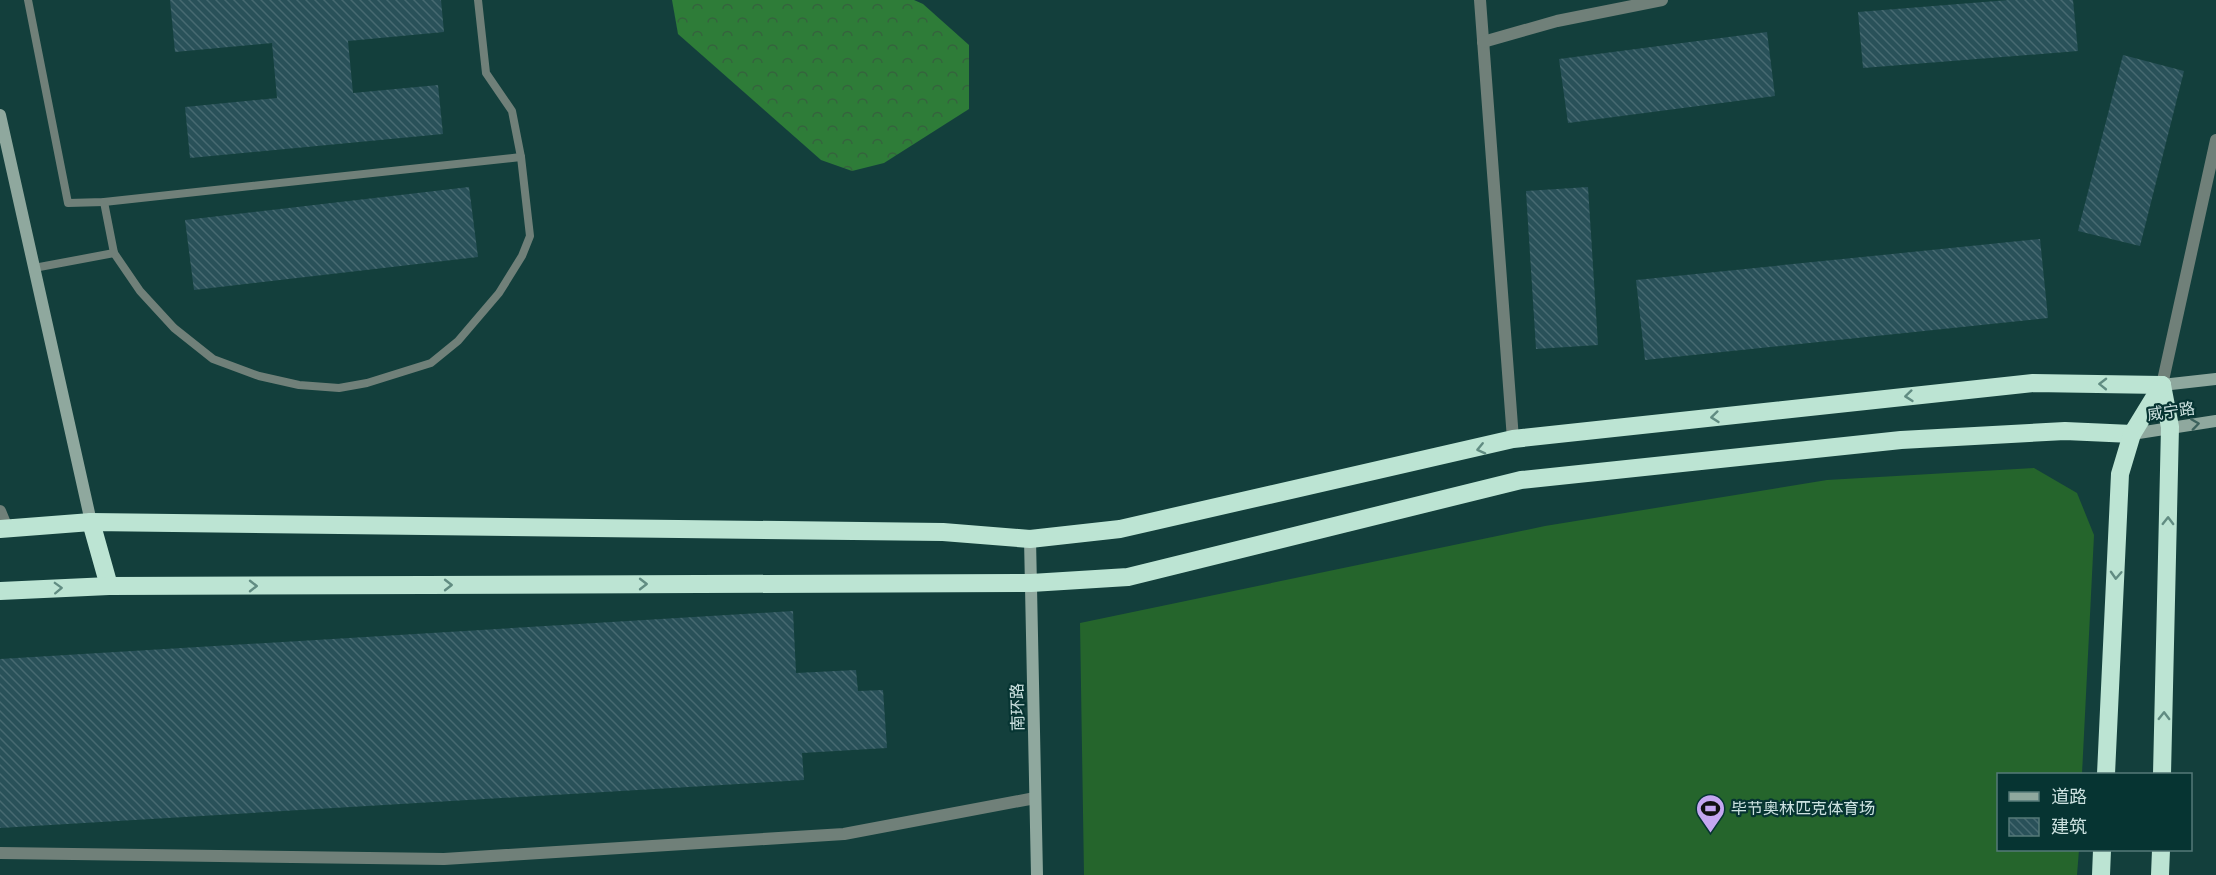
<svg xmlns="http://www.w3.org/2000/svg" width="2216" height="875" font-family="'IBM Plex Sans','Noto Sans SC',sans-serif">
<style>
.grass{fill:#25652c}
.forest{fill:url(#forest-crowns)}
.building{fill:url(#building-back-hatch)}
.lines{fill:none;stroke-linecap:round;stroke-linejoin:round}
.lane{stroke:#708079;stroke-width:8}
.street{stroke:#708079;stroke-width:12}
.secondary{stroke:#8fa89e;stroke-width:12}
.highway{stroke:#bce4d3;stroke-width:18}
.oneway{stroke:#618c82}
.oneway2{stroke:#3d625d}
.labels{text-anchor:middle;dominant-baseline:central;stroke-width:4.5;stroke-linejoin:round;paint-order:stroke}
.street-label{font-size:16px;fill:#cce2e0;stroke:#063432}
.poi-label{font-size:16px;fill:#cce2e0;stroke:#063432;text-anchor:start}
</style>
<defs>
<pattern id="forest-crowns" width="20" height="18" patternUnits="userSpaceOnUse" patternTransform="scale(1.5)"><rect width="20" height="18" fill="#2e7c38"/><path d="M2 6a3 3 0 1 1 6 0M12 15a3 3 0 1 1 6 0" fill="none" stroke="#35633d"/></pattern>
<pattern id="building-back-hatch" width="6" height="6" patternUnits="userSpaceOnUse" patternTransform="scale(1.5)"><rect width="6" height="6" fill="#295159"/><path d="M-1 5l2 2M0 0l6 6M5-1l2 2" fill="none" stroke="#476a71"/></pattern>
</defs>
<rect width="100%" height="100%" fill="#133f3c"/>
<!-- grass -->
<path class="grass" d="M2034,468L2077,493L2094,535L2082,774H1998V850H2079L2077,875H1084L1080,623L1545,526L1827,480Z"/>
<!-- forest -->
<path class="forest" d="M672,0H914L923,4L969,45V109L884,163L852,171L821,160L678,34Z"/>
<!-- building -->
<g class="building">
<path d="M170,0H441L444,32L348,41L353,93L438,85L443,134L190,158L185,107L277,98L272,43L175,52Z"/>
<path d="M2009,0H2073L2078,51L1863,68L1858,12Z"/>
<path d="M1767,32L1775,96L1568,123L1559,59Z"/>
<path d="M2123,55L2184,71L2140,246L2078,231Z"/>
<path d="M469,187L478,257L194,290L185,220Z"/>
<path d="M1588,187L1598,345L1536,349L1526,191Z"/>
<path d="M2040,239L2048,318L1645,360L1636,280Z"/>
<path d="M793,611L796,673L856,670L858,691L883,690L887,748L802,753L804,780L0,828V659Z"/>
</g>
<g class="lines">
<!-- lane -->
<g class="lane">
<path d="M28,0L68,203L104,202L521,157"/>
<path d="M104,202L114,253L140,291L174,328L213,359L259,376L299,385L339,388L367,383L431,363L458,341L499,293L522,256L530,236L521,157L512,111L486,73L478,0"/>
<path d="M34,268L114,253"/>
</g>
<!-- street -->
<g class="street">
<path d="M1480,0L1513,439"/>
<path d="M1483,42L1557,21L1662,0"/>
<path d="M2162,385L2216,140"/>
<path d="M0,511L7,528"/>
<path d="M0,853L444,859L844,834L1035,798"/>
</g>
<!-- secondary -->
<g class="secondary">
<path d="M0,115L91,522"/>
<path d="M2162,385L2216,379"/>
<path d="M2132,434L2216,421"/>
<path d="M1030,539L1037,875"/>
</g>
<!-- highway -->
<g class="highway">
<path d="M2162,385L2170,427L2162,774"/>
<path d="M91,522L109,586"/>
<path d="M0,529L91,522L943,532L1030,539L1120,529L1513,439L2033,383L2162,385"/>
<path d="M0,591L109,586L1031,583L1128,577L1521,480L1901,440L2065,431L2132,434"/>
<path d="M2106,774L2120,474L2132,434L2162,385"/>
<path d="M2101,875L2102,850"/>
<path d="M2160,875L2161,850"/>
</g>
</g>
<!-- one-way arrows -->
<defs><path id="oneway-chevron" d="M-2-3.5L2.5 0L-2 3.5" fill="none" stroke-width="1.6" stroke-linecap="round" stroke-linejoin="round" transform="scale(1.5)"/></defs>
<g class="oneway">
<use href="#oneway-chevron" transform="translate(2103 384) rotate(-179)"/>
<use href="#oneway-chevron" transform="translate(1909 396) rotate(174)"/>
<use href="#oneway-chevron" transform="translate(1715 417) rotate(174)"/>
<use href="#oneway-chevron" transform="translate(1481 449) rotate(167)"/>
<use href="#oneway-chevron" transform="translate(2168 521) rotate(-89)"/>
<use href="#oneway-chevron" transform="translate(2116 575) rotate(93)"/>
<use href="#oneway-chevron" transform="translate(643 584)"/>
<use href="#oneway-chevron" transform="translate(448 585)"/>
<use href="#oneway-chevron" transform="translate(253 586)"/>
<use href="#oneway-chevron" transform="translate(58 588) rotate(-2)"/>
<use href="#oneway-chevron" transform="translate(2164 716) rotate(-89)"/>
</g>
<use class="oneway2" href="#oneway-chevron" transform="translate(2195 424) rotate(-8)"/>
<!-- icons -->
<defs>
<symbol id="stadium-pin" viewBox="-11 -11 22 30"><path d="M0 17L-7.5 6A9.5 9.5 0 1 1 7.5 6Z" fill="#c5a7f1" stroke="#063432"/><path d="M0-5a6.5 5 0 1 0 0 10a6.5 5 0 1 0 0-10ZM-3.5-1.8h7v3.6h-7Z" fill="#111"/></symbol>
</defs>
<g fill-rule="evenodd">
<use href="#stadium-pin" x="1694" y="792" width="33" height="45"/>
</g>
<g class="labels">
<!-- street labels -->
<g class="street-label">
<text transform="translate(2171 411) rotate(-8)">威宁路</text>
<text transform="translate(1017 707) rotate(-91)">南环路</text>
</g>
<!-- poi labels -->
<g class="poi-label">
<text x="1731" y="808">毕节奥林匹克体育场</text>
</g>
</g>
<!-- legend -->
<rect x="1997" y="773" width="195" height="78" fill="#063432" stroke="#557a78" stroke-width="1.5"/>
<rect x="2009" y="792" width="30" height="9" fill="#8fa89e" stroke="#557a78" stroke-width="1.5"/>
<text x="2051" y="803" font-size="18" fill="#cce2e0">道路</text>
<rect x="2009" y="818" width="30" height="18" fill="url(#building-back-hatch)" stroke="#557a78" stroke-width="1.5"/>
<text x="2051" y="833" font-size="18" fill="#cce2e0">建筑</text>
</svg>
